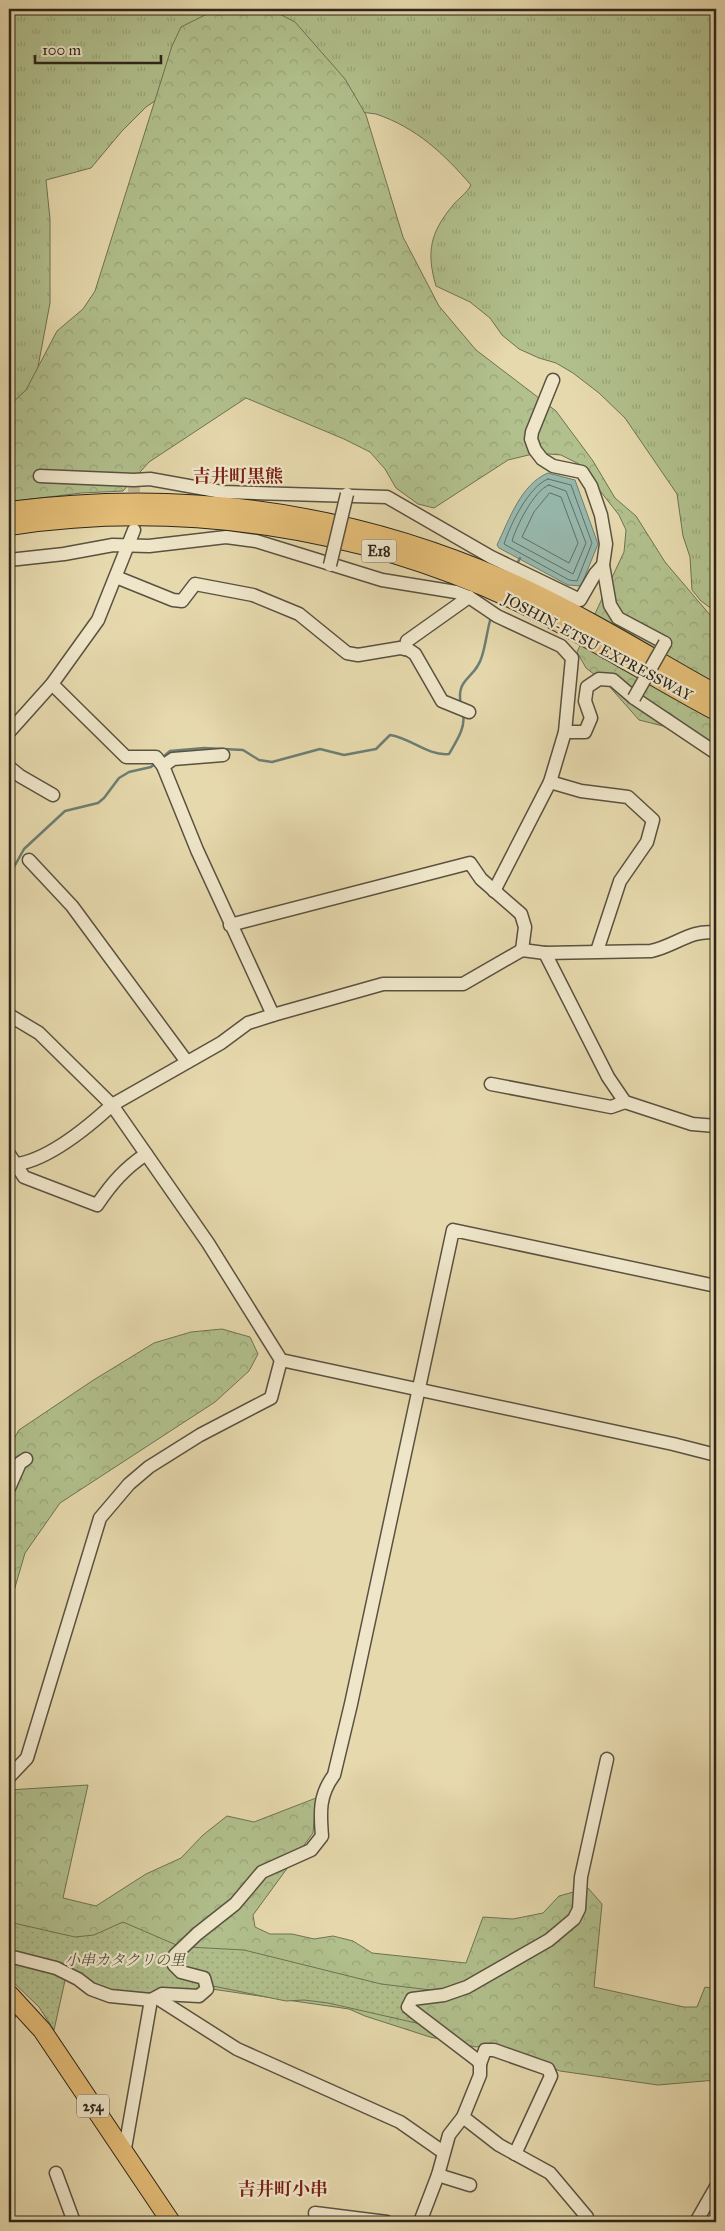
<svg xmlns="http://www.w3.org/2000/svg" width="725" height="2231" font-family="'IM FELL Great Primer','Noto Serif JP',serif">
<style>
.grass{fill:url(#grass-tufts);stroke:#6e7254}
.forest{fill:url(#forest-crowns);stroke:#6e7254}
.park{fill:url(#park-dots);stroke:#6e7254}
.water{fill:#97b9af;stroke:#6c7e74}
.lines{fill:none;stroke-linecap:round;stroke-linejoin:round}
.shore{stroke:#626f65;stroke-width:1}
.stream{stroke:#6c7e74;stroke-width:2.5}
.minor-tunnel{stroke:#c1b590;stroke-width:12;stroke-dasharray:12 6;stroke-linecap:butt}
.minor-casing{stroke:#5a5240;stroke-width:15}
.highway-casing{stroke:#2c251b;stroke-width:20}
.minor{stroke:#efe6ca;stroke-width:12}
.highway{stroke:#e3bc76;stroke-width:18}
.minor-bridge-casing{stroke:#5a5240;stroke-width:15;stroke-linecap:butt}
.minor-bridge{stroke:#efe6ca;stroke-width:12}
.labels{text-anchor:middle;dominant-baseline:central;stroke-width:4.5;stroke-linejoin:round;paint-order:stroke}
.shield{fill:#efe6ca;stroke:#665f50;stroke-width:1}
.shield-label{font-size:14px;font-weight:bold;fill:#2c251b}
.street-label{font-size:15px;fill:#2c251b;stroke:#efe6ca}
.park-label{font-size:15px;font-style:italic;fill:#4d4c38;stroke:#efe6ca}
.quarter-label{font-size:18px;font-weight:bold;fill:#7a1f14;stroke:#efe6ca}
</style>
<defs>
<pattern id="grass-tufts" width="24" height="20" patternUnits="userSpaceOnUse" patternTransform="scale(1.25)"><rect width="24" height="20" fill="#b1c08d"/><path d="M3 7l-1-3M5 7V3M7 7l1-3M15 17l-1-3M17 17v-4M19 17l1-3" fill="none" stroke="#98a579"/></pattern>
<pattern id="forest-crowns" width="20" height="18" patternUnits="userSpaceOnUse" patternTransform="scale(1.25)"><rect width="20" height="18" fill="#b1c08d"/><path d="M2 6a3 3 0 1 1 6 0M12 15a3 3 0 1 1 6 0" fill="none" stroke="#98a579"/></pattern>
<pattern id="park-dots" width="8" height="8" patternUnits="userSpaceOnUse" patternTransform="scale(1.25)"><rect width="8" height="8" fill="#b1c08d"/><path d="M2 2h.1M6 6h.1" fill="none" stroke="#98a579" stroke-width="1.8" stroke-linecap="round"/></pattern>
</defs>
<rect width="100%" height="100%" fill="#e6d9ad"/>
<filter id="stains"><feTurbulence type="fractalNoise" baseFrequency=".004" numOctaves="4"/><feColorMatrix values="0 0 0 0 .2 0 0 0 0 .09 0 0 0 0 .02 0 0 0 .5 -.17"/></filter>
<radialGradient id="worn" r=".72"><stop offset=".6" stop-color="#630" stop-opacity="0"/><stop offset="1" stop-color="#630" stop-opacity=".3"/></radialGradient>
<!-- grass -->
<path class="grass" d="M9,9H716V612L701,601L692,590L690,557L683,536L677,494L625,418L599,393L573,373L556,363L539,358L519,349L502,335L490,318L470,302L436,286C426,252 430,232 454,204C460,197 466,194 471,185C443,153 417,128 376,114L174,88L146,107L122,131L91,168L46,180L50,219V303L35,383L9,429Z"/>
<!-- forest -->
<g class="forest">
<path d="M217,9H270L295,22L345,79L366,115L403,237L439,306L476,350L556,411L593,461L615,498L636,516L665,562L716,622V751L663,726L639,720L608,685L586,668L577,652L624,552L626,530L619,515L579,464L561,455L537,453L508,460L434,508L418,504L396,488L385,469L370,452L344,439L246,398L149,462L123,491L81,493L9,502V406L26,390L57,331L83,309L95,291L172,46L181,27Z"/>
<path d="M222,1329L250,1337L258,1354L249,1371L215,1402L60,1503L25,1553L9,1608V1447L19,1430L92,1381L154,1343L191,1332Z"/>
<path d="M88,1785L63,1898L96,1906L146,1874L181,1858L203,1835L227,1816L254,1822L316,1798L313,1833L253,1915L255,1927L270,1934H292L314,1939L333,1936L353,1941L372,1953L466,1963L483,1917L513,1919L543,1913L559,1896L588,1888L602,1904L594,1987L684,2007H697L705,1987L716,1989V2080L658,2085L560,2071L494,2044L476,2047L430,2037L365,2016L349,2009L191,1986L9,1950V1790Z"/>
</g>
<!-- park -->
<g class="park">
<path d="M9,1922L75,1937L94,1935L123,1922L181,1947L172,1964L199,1980L200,1987L196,1990L149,1996L113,1992L9,1953Z"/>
<path d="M188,1947L244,1950L381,1984L439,1991L405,1997L404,2006L425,2025L328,2003L304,2000L286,2001L213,1986L209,1976L178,1965L181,1955Z"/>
<path d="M9,1959L66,1976L54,2030L39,2007L9,1978Z"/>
</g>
<!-- water -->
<path class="water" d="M548,473L575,480L598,544L581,586L568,585L499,548L497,545C509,520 521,484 548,473Z"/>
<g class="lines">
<!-- shore -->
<g class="shore">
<path d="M548,479L571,485L592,543L577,581L569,580L504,544C510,525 529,486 548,479Z"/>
<path d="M549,485L566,491L586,543L573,574L512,541C516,527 534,490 549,485Z"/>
<path d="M550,493L561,497L578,543L569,563L522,537L534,512Z"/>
</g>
<!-- stream -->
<g class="stream">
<path d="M516,566L520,558"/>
<path d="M461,705C455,677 476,679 482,656C486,644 487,630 491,617"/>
<path d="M163,757L170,751L204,748L243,750L259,760L272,762L320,749L344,755L376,749L390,735C411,738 427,756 449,754C455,743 466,728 463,715"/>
<path d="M9,869L14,867L24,849L65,811L98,803L104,798L119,778L129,772L151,767L157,762"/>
</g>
<!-- minor-tunnel -->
<path class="minor-tunnel" d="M134,510V480"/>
<defs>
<g id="minor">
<path d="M553,380L532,432L531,439L535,450L542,459L553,466L582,472L591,486L601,515L606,544L603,565L610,605L618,618L665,643"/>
<path d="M40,476L134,480L150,479L222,492L387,497L491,557L580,600L595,574L603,565"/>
<path d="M9,560L64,554L113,545L149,546L226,537L256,541L382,580L456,592L469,597L497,616L561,646L572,658L565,732L550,782L494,891"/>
<path d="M116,577L173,600L182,601L195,584L253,595L299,614L347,653L358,655L400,648L409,650L415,654L442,701L469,712"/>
<path d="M405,649L407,641L469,597"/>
<path d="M52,684L126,757H156L163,766L197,850L273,1015"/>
<path d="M9,732L52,684L98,620L134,530"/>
<path d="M565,732H585L591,718L585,701L587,687L599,679L613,680L634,698L716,753"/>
<path d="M163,766L173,759L223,755"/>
<path d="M9,767L20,776L53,795"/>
<path d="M550,782L581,791L628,797L653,820L647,842L620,881L597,951"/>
<path d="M29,860L72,906L187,1062"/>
<path d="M230,925L470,863L481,879L521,914L525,927L522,950"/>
<path d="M545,953L608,1077L625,1102L692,1124L716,1126"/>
<path d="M9,1015L39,1033L112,1105L208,1243L281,1360L673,1444L716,1455"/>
<path d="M491,1084L611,1107L625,1102"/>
<path d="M9,1154L24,1177L97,1205C112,1183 124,1169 146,1154"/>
<path d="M9,1165C44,1164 87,1128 112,1105L221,1043L248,1023L273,1015L383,984H463L522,950L545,953L651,951C673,947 693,928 716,933"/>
<path d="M9,1488L20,1463L26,1459"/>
<path d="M9,1777L27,1758L100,1518L129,1484L149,1467L200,1435L271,1398L281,1360"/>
<path d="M9,1956L56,1968L78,1979L91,1989L110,1996L151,2000L162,1994L199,1996L207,1989L204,1978L181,1972L174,1965L175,1955L197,1934L235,1904L262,1872L311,1850L322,1836C320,1812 319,1795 334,1775L351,1704L453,1230L716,1286"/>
<path d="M157,1998L237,2049L400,2122L443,2152"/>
<path d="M9,2014L14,1998"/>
<path d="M480,2064L485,2050H494L548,2069L551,2076L515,2154"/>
<path d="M463,2117L499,2145L550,2173L587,2217"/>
<path d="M124,2154L151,2000"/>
<path d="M56,2173L74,2222"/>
<path d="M438,2175L470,2185"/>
<path d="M315,2213L387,2222"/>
<path d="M420,2222L438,2175L449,2135L463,2117L480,2075V2064L477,2060L414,2012L408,2007L412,1999L444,1995L467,1987L549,1940L574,1919L579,1909L581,1877L607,1759"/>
<path d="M696,2222L716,2187"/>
</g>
<g id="highway">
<path d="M9,511C186,488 358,512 521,587C588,618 651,658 716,694"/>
<path d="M9,526C179,500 358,527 514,600C584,633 648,675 716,711"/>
<path d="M9,1994L42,2030L171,2222"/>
</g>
</defs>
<!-- minor casing -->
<use href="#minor" class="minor-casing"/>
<!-- highway casing -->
<use href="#highway" class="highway-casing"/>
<!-- minor -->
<use href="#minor" class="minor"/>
<!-- highway -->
<use href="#highway" class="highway"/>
<defs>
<g id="minor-bridge">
<path d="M330,565L347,494"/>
<path d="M634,698L665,643"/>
</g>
</defs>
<!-- minor-bridge casing -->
<use href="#minor-bridge" class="minor-bridge-casing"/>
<!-- minor-bridge -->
<use href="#minor-bridge" class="minor-bridge"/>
</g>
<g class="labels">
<!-- shield labels -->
<g class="shield">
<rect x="361.5" y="539.5" width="35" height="23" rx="4"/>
<rect x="77" y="2094.5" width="32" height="23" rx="4"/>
</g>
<g class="shield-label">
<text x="379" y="551">E18</text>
<text x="93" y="2106">254</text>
</g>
<!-- street labels -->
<g class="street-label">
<text transform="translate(598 647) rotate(28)">JOSHIN-ETSU EXPRESSWAY</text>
</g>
<!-- park labels -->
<g class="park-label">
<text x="125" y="1960">小串カタクリの里</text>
</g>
<!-- quarter labels -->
<g class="quarter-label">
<text x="238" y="476">吉井町黒熊</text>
<text x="283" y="2189">吉井町小串</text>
</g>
</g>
<!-- margin -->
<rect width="725" height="2231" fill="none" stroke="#e6d9ad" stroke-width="30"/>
<rect x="10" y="10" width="705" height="2211" fill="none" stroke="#2c251b" stroke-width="2.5"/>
<rect x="15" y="15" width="695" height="2201" fill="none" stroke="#2c251b"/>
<!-- scale -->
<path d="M35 55v8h126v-8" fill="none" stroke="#2c251b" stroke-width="2.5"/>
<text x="42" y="55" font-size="15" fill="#2c251b" stroke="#efe6ca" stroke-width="4" paint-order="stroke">100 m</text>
<rect width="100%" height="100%" filter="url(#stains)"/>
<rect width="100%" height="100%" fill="url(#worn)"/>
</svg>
